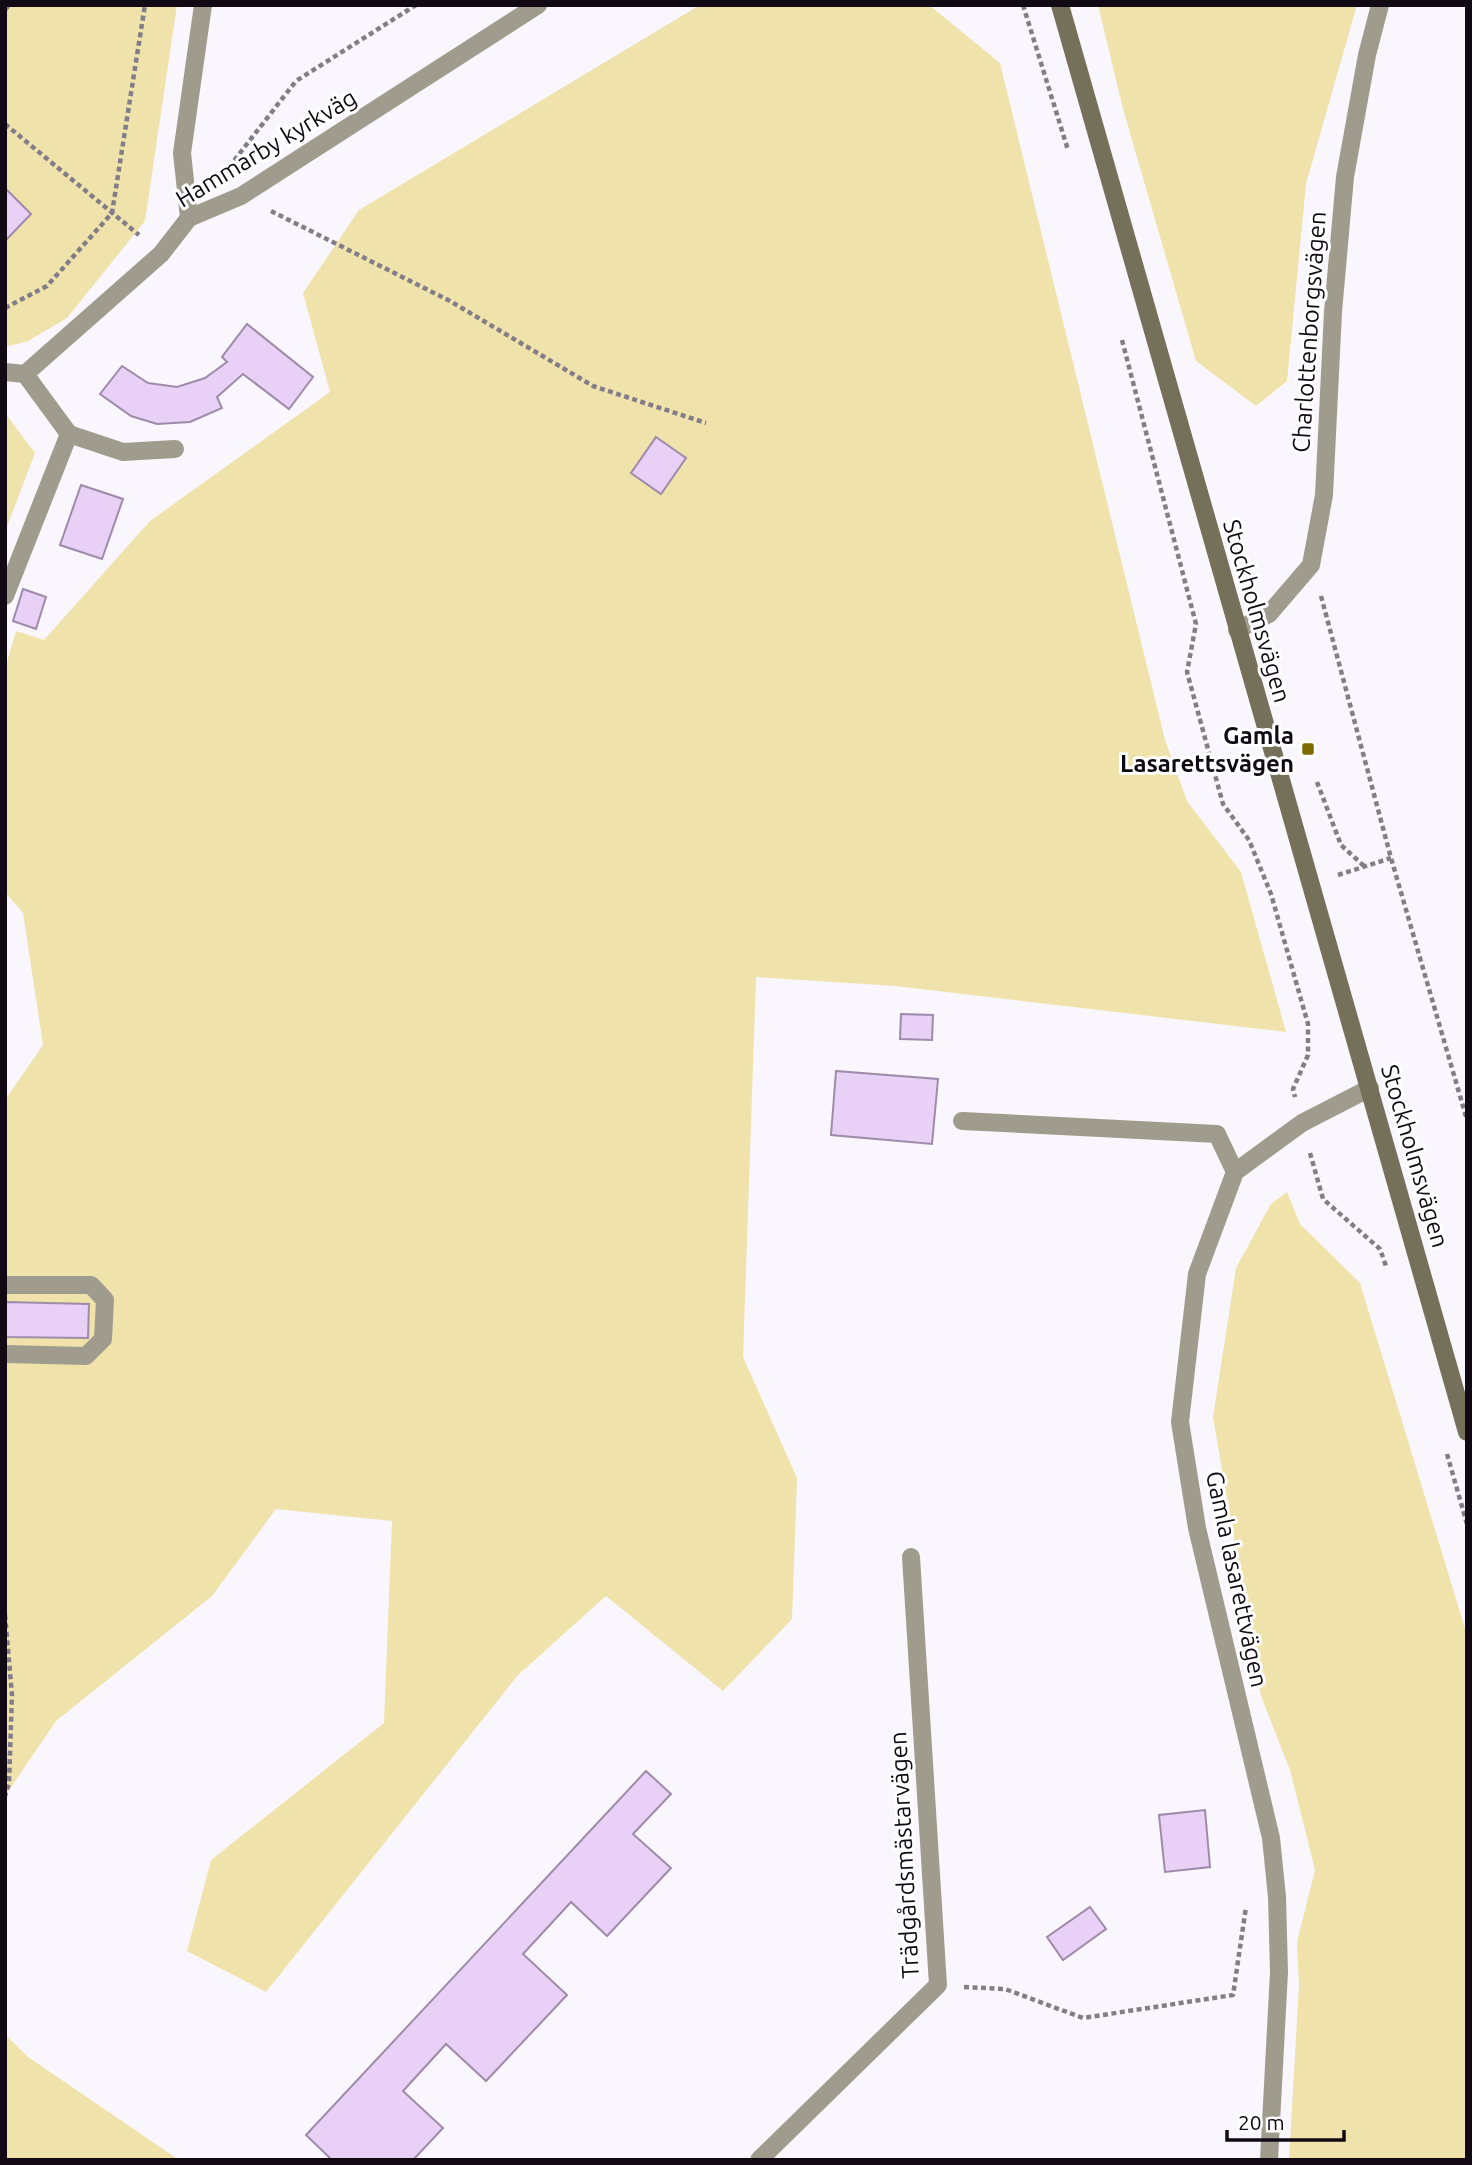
<svg xmlns="http://www.w3.org/2000/svg" width="1472" height="2165" font-family="Ubuntu,sans-serif">
<style>
.green{fill:#efe2ab}
.building{fill:#e9d0f6;stroke:#9e8ba9;stroke-width:2}
.lines{fill:none;stroke-linecap:round;stroke-linejoin:round}
.path{stroke:#837d87;stroke-width:4.5;stroke-dasharray:5 3.5;stroke-linecap:butt}
.lane{stroke:#9f9c8d;stroke-width:18}
.street{stroke:#9f9c8d;stroke-width:18}
.secondary{stroke:#75705a;stroke-width:18}
.poi-dot{fill:#7e6a01;stroke:#fff;stroke-width:2.5}
.labels{text-anchor:middle;dominant-baseline:central;stroke-width:6;stroke-linejoin:round;paint-order:stroke}
.street-label{font-size:24px;fill:#110a15;stroke:#fff}
.poi-label{font-size:24px;font-weight:bold;fill:#110a15;stroke:#fff;text-anchor:end}
</style>
<rect width="100%" height="100%" fill="#faf6fd"/>
<!-- green -->
<g class="green">
<path d="M5,5H177L145,221L67,318L28,341L5,347Z"/>
<path d="M700,5H929L1000,63L1165,740L1187,801L1241,872L1286,1032L896,986L756,977L743,1357L797,1478L792,1619L723,1691L606,1596L518,1675L266,1992L187,1951L211,1860L384,1723L392,1521L276,1509L212,1596L56,1721L5,1796V1100L43,1045L23,913L5,892V669L16,631L44,640L150,521L330,392L303,293L359,210Z"/>
<path d="M1098,5H1357L1306,184L1287,381L1256,406L1196,361L1123,109Z"/>
<path d="M5,413L35,453L5,532Z"/>
<path d="M1287,1192L1300,1224L1360,1283L1467,1635V2160H1289L1299,1985L1297,1942L1315,1870L1290,1770L1261,1696L1213,1417L1236,1268L1271,1204Z"/>
<path d="M5,2034L28,2057L179,2160H5Z"/>
</g>
<!-- building -->
<g class="building">
<path d="M5,188L31,214L5,241Z"/>
<path d="M247,324L313,377L289,409L243,374L217,397L222,408L190,422L157,424L131,416L100,394L122,366L148,383L177,387L205,378L227,362L222,357Z"/>
<path d="M656,437L686,458L661,494L631,473Z"/>
<path d="M81,485L123,499L102,559L60,545Z"/>
<path d="M23,589L46,597L36,629L13,621Z"/>
<path d="M901,1014L933,1015L932,1040L900,1039Z"/>
<path d="M836,1071L938,1079L932,1144L831,1135Z"/>
<path d="M5,1302L89,1304L88,1338L5,1337Z"/>
<path d="M646,1771L671,1794L633,1834L671,1868L607,1936L571,1902L523,1954L567,1995L486,2081L446,2044L403,2091L443,2128L413,2160H332L306,2135Z"/>
<path d="M1205,1810L1210,1867L1165,1872L1159,1815Z"/>
<path d="M1090,1907L1106,1929L1063,1960L1047,1937Z"/>
</g>
<g class="lines">
<!-- path -->
<g class="path">
<path d="M1023,5L1068,150"/>
<path d="M5,10L9,5"/>
<path d="M5,124L139,235"/>
<path d="M229,167L296,81L416,5"/>
<path d="M271,211L450,301L593,386L706,423"/>
<path d="M5,308L47,286L112,213L145,5"/>
<path d="M1122,340L1196,624L1187,672L1223,804L1249,840L1271,894L1308,1024V1055L1293,1089L1295,1097"/>
<path d="M1321,596L1391,858L1467,1120"/>
<path d="M1317,782L1341,845L1364,866"/>
<path d="M1338,875L1391,858"/>
<path d="M1310,1153L1323,1199L1380,1249L1386,1266"/>
<path d="M1447,1454L1467,1524"/>
<path d="M5,1615L12,1695L9,1783L5,1796"/>
<path d="M964,1987L1005,1989L1083,2018L1233,1995L1246,1907"/>
</g>
<!-- lane -->
<g class="lane">
<path d="M189,218L182,153L203,5"/>
<path d="M69,434L123,452L175,449"/>
<path d="M5,596L69,434L25,374"/>
<path d="M962,1121L1217,1134L1235,1172"/>
<path d="M5,1285H91L105,1300L103,1339L86,1356L5,1354"/>
</g>
<!-- street -->
<g class="street">
<path d="M5,372L25,374L161,254L189,218L241,196L538,5"/>
<path d="M1237,630L1269,614L1311,565L1324,495L1333,312L1345,177L1367,55L1380,5"/>
<path d="M759,2160L938,1985L911,1557"/>
<path d="M1269,2160L1279,1972L1277,1897L1271,1838L1197,1528L1180,1422L1197,1274L1235,1172L1302,1123L1370,1088"/>
</g>
<!-- secondary -->
<path class="secondary" d="M1060,5L1467,1432"/>
</g>
<!-- markers -->
<rect class="poi-dot" x="1301" y="742" width="14" height="14" rx="3.5"/>
<g class="labels">
<!-- street labels -->
<g class="street-label">
<text transform="translate(266 148) rotate(-31)">Hammarby kyrkväg</text>
<text transform="translate(1309 332) rotate(-86)">Charlottenborgsvägen</text>
<text transform="translate(1257 611) rotate(74)">Stockholmsvägen</text>
<text transform="translate(1415 1156) rotate(74)">Stockholmsvägen</text>
<text transform="translate(1237 1579) rotate(78)">Gamla lasarettvägen</text>
<text transform="translate(904 1855) rotate(-93)">Trädgårdsmästarvägen</text>
</g>
<!-- poi labels -->
<g class="poi-label">
<text x="1294" y="735">Gamla<tspan x="1294" dy="28">Lasarettsvägen</tspan></text>
</g>
</g>
<!-- border -->
<rect width="1472" height="2165" fill="none" stroke="#110a15" stroke-width="14"/>
<!-- scale -->
<path d="M1227 2130v10h117v-10" fill="none" stroke="#110a15" stroke-width="3.5"/>
<text x="1238" y="2130" font-size="21" fill="#110a15" stroke="#ffffff" stroke-width="5" paint-order="stroke">20 m</text>
</svg>
